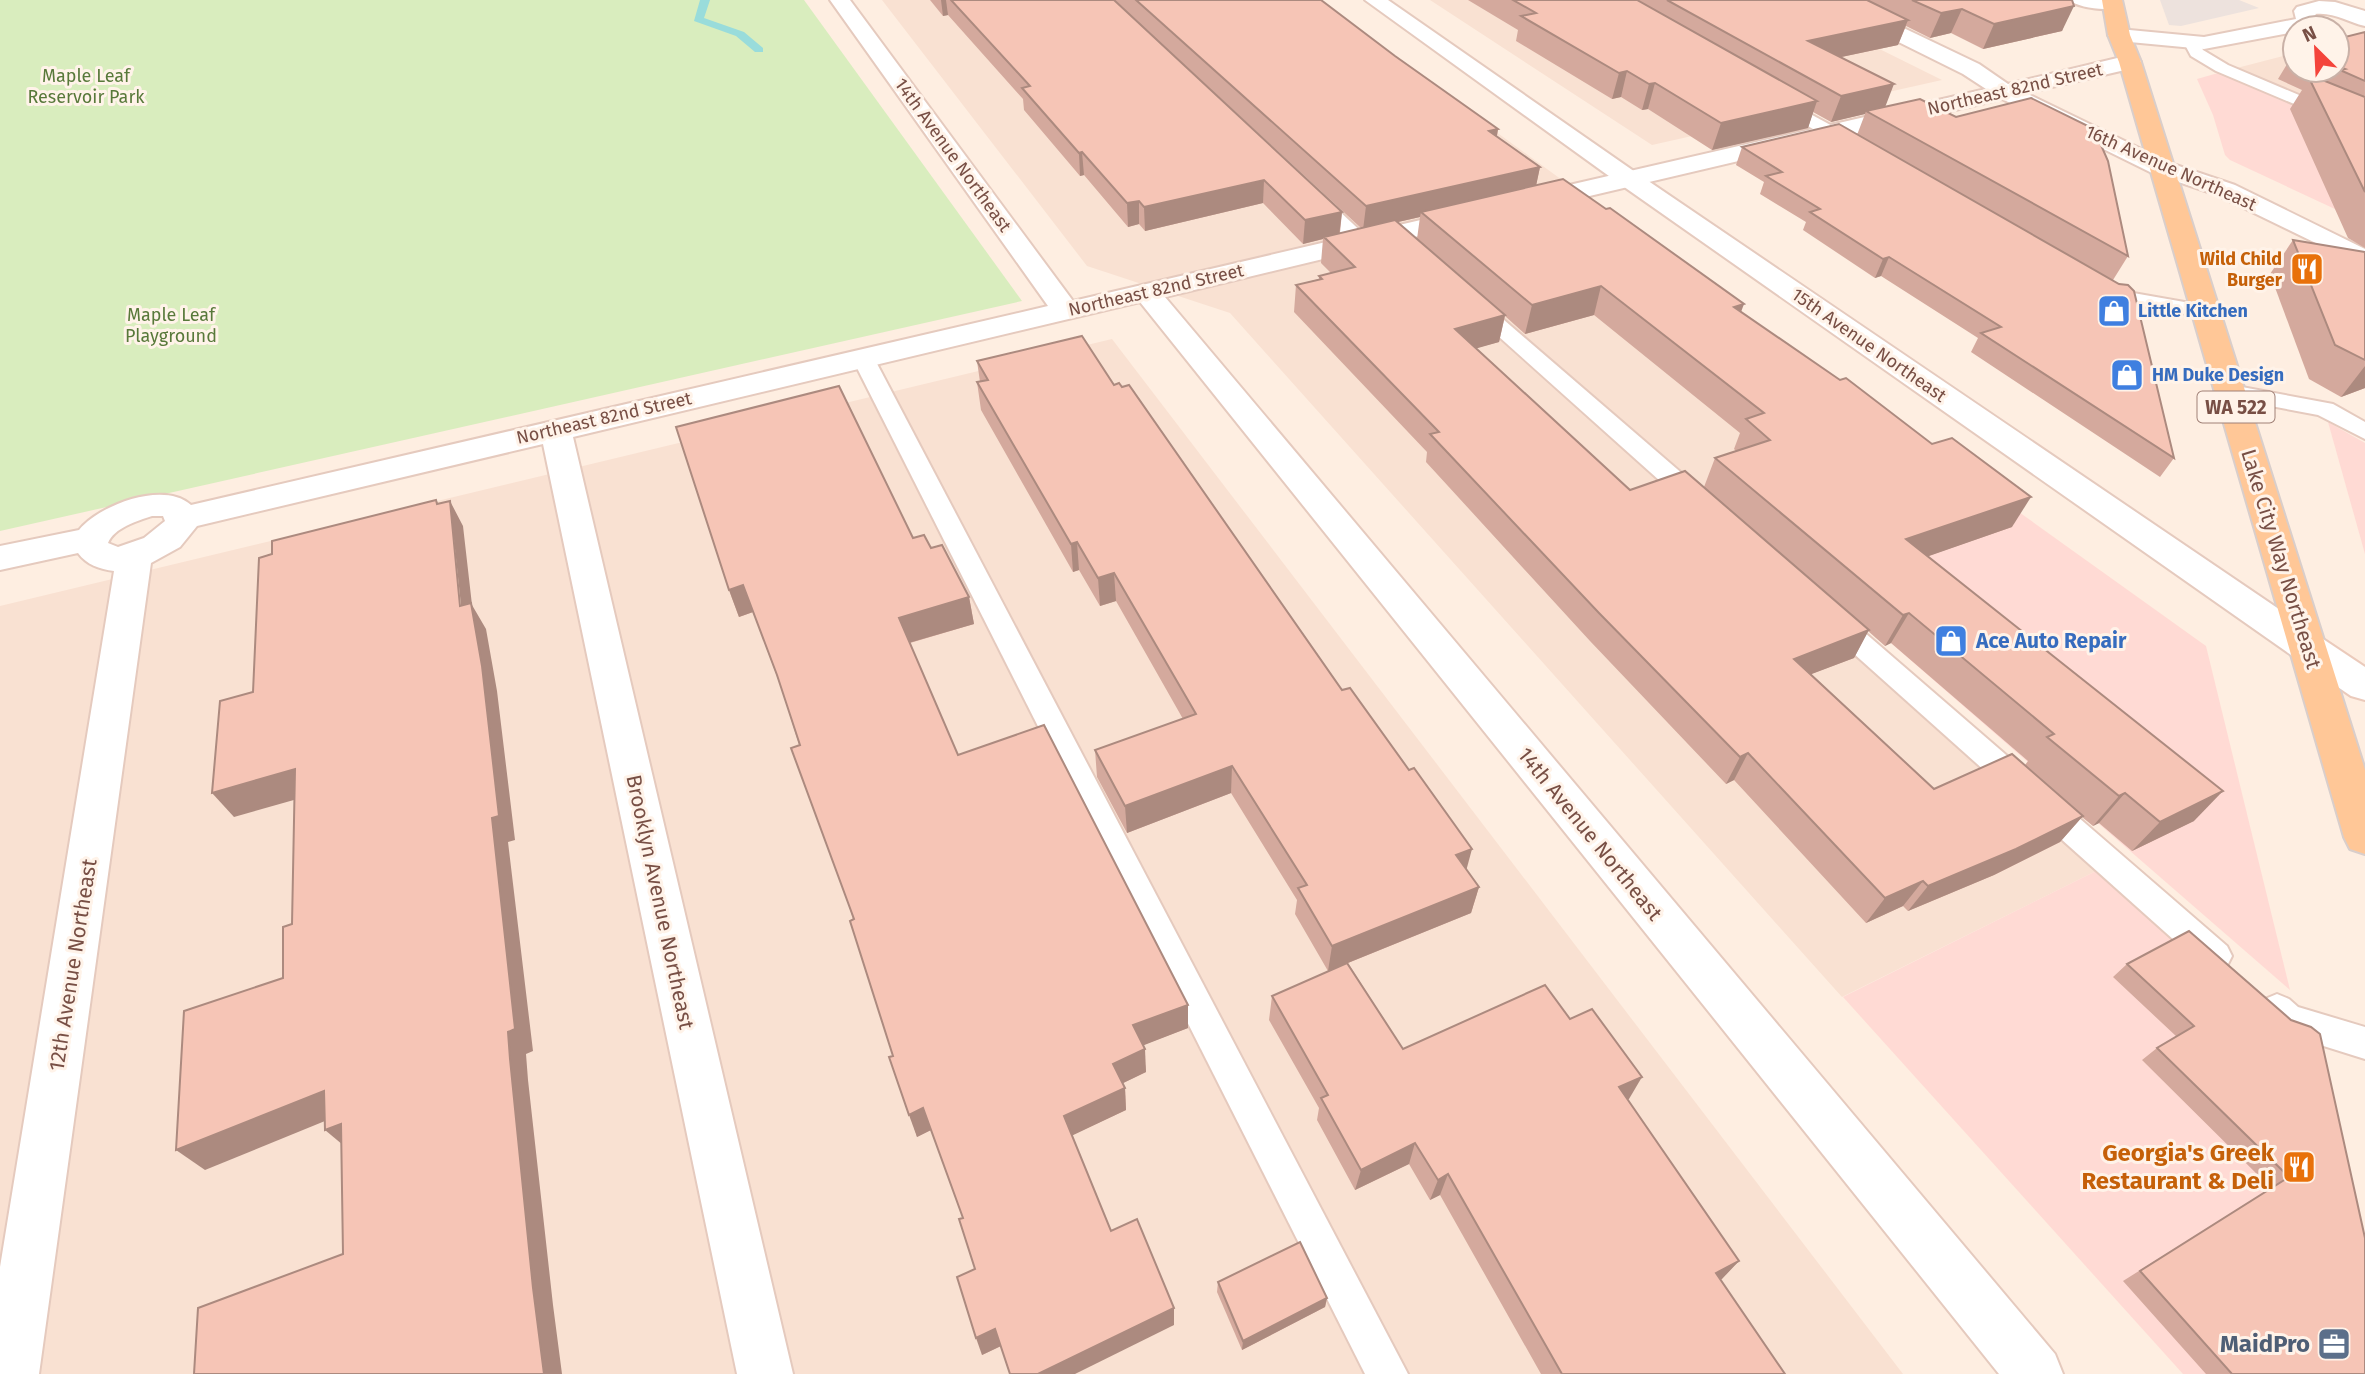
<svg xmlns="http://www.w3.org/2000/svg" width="2365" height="1374" font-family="'Fira Sans',sans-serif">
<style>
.residential{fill:#f9e1d2}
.commercial{fill:#ffdad4}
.industrial{fill:#ede2dd}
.green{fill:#d9edbe}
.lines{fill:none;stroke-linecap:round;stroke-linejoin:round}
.stream{fill:#99dcdb;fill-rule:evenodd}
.service-casing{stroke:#e5cabe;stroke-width:4}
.minor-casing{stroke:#e5cabe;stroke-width:4}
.tertiary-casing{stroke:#e5cabe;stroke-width:4}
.secondary-casing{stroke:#ebcabb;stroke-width:4}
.primary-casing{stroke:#d9cecb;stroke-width:4}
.service{fill:#fff;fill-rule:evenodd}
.minor{fill:#fff;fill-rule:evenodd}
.tertiary{fill:#fff;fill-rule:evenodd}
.secondary{fill:#fff;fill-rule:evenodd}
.primary{fill:#ffc797;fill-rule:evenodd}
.wall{fill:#d4a99d;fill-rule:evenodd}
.shaded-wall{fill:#ac8a7f}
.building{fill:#f6c5b6;stroke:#ac8a7f;stroke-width:2}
.labels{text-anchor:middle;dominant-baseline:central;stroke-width:6;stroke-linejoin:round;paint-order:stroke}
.far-park-label{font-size:18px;fill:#58793a;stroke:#fff3e9}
.far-street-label{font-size:18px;fill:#784f45;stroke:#fff3e9}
.far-food-label{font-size:18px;font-weight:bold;fill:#c56008;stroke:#fff3e9;text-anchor:end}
.far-shop-label{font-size:18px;font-weight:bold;fill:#366cbe;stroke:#fff3e9;text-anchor:start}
.shield{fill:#fff3e9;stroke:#a08076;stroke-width:2}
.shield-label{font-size:19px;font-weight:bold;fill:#784f45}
.street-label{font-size:21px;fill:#784f45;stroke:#fff3e9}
.shop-label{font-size:21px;font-weight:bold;fill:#366cbe;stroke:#fff3e9;text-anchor:start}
.near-food-label{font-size:24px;font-weight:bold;fill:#c56008;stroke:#fff3e9;text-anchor:end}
.near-service-label{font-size:24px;font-weight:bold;fill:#4e5e75;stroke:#fff3e9;text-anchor:end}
</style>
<rect width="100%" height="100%" fill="#feeee1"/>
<!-- residential -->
<g class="residential">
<path d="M882,0H1315L1942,457L1754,523L2102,868L1842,997L1230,313L1087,266Z"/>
<path d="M1430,0H1839L1799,9L1942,80L1652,145Z"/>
<path d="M2295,53V70H2337L2365,127L2233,69Z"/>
<path d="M1112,339L1903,1374H0V606Z"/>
</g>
<!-- commercial -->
<g class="commercial">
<path d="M2225,71L2365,131V223L2230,160L2225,155L2213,115L2197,79Z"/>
<path d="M2328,422L2365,443V554Z"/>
<path d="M1942,457L2206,646L2290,990L1884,637Z"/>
<path d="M2102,868L2180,940L2365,1374H2183L1843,997Z"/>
</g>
<!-- industrial -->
<path class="industrial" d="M2160,0H2239L2259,8L2181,26L2169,25Z"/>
<!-- green -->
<path class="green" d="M0,0H804L1022,301L0,531Z"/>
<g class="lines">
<!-- stream -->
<path class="stream" d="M700,0H710L704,18L744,32L763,48V52H755L736,36L694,21Z"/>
<defs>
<g id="service">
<path d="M2069,0H2109L2121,5C2112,13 2078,8 2069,0Z"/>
<path d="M2192,38L2197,40L2203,50L2228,65L2365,123V134L2216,71L2191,56L2184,43Z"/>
<path d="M1777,96L1860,141L1863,145L1860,149H1848L1771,105L1769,101Z"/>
<path d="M1314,192L1321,194L1368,238L1371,242L1368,246H1354L1307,202L1305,198Z"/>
<path d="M2101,281L2122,291L2207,306L2214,308L2217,312L2214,316L2207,318L2109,300L2091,287L2094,283Z"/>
<path d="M1475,299L1482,301L1706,494L1709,500L1706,506L1697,508L1688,506L1468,309L1465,305L1468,301Z"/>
<path d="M863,352L871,353L874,358L1408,1374H1365L852,358L855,353Z"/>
<path d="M2231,385L2333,404L2365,422V439L2318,415L2223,397L2220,392L2223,387Z"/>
<path d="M1833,611L1842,613L2227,946L2232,956L2227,966L2215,971L2203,966L1824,627L1820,620L1824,613Z"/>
<path d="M2277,994L2289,999L2298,1007L2365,1027V1059L2276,1031L2265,1021L2260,1010L2265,999Z"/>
</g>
<g id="minor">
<path d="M830,0H850L1073,301L1468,209L1477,212L1481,217L1477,222L1165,297L2055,1354L2063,1374H1999L1140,302L573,437L793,1374H737L543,444L197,526L180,547L151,563L39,1374H0V1267L114,571C99,569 87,565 78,553L0,570V546L79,530C99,505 164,480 191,505L1048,306ZM152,516H163L165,521L144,538L118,547L108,543C114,528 137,521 152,516Z"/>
<path d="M1819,0H1845L1979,64L2008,84L2130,55L2138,57L2141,62L2138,67L2026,93L2170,163L2235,185L2365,249V267L2217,195L2152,173L2002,99L1530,210L1521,207L1517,202L1521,197L1530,194L1986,89L1963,74L1822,4Z"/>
<path d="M2319,1L2335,2L2365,11V26C2347,22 2335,12 2315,14L2325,22L2322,26L2295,28V32L2204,49L2119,41L2112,39L2108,35L2112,31L2119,29L2204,37L2296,19L2294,11L2297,7Z"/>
</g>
<path id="tertiary" d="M1365,0H1388L1638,174L2320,637L2326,647L2320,657L2307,661L2294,657L1620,184Z"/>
<path id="secondary" d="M2307,633L2320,637L2365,667V700L2351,696L2294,657L2288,647L2294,637Z"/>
<path id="primary" d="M2102,0H2122L2130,35L2141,62L2365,770V854L2350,849L2344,837L2119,62L2108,35Z"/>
</defs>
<!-- service casing -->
<use href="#service" class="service-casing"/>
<!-- minor casing -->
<use href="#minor" class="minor-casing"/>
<!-- tertiary casing -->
<use href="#tertiary" class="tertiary-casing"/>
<!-- secondary casing -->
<use href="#secondary" class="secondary-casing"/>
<!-- primary casing -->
<use href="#primary" class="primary-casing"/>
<!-- service -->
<use href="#service" class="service"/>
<!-- minor -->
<use href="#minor" class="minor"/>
<!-- tertiary -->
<use href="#tertiary" class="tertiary"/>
<!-- secondary -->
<use href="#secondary" class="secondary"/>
<!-- primary -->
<use href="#primary" class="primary"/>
</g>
<!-- wall -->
<g class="wall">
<path d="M930,0H1114L1342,212L1340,233L1361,228L1114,0H1321L1395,56L1498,129L1497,136L1540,167L1536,185L1741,312L2012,527L1928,556L2194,821L2132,851L2099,823L2093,826L2082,817L2060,842L1994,875L1908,911L1903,906L1866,923L1734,780L1726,784L1590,641L1426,462L1427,452L1294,312L1296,285L1319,279V276L1331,273L1321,263L1323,239L1303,244L1263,203L1145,231L1139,224L1128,227L1084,175L1080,176L1024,110L1023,99L948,15L943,16ZM1420,217L1417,239L1398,222ZM1594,315L1740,433L1734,449L1736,451L1715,458L1704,487L1630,490L1476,348L1499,342L1505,316L1525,334ZM1868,631L1885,646L1891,643L2028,761L2025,765L1934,789L1811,674L1854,658Z"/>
<path d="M1468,0H2072L2062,31L1983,49L1951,33L1930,38L1906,26L1898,45L1841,57L1885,107L2128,256L2113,280L2174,458L2160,477L1971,352L1978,338L1881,276L1875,278L1803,230L1806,222L1760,194L1764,182L1736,165L1742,147L1857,135L1865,114L1831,122L1813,112L1808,128L1712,150L1648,109L1642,110L1621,97L1612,99L1516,41L1518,30Z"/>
<path d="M2365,32V248L2348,238L2290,109L2302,90L2278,79L2295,51V70H2337V39Z"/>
<path d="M2293,240L2365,252V388L2341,397L2309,379L2270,274Z"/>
<path d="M977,361L1114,385L1479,887L1471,913L1348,963L1403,1049L1629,1099H1627L1739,1261L1720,1280L1785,1374H1541L1440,1195L1430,1200L1409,1164L1355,1190L1317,1120L1319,1108L1269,1020L1272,996L1328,971L1295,914L1297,900L1231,793L1127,833L1097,777L1095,750L1183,719L1116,601L1100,606L1079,570L1073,572L981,410L977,382H980Z"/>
<path d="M913,538L931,548L969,597L974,624L910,643L958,755L1188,1028L1143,1045L1146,1072L1123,1083L1125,1088L1126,1110L1072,1135L1111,1231L1174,1308V1325L1001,1346L982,1355L975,1269L963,1218L931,1130L917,1137L853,919L782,690L753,612L739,617L729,590Z"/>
<path d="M2127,964L2291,1020L2365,1374H2206L2123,1281L2271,1188L2142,1060L2157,1048L2177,1037L2113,977Z"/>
<path d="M1218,1282L1327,1298L1325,1307L1242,1350L1217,1292Z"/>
</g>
<!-- shaded-wall -->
<g class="shaded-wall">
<path d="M941,0H946L948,15L943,16Z"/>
<path d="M2074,6L2062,31L1983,49L1994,24Z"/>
<path d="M1962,9L1951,33L1930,38L1941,13Z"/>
<path d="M1908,20L1898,45L1799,66L1808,41Z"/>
<path d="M1627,71L1621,97L1612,99L1619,73Z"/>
<path d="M1655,83L1648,109L1642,110L1649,84Z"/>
<path d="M1894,84L1884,110L1866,111L1865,114L1831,122L1841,96Z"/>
<path d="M1817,101L1808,128L1712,150L1721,123Z"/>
<path d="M1498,129L1494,152L1489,131Z"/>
<path d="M1082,152L1084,175L1080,176L1079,153Z"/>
<path d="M1540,167L1535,191L1421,212L1420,217L1363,230L1366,206Z"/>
<path d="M1264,180L1263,203L1145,231L1144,207Z"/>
<path d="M1139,201V224L1128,227L1127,203Z"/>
<path d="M1342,212L1339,236L1324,237L1323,239L1303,244L1305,220Z"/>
<path d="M1889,257L1881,276L1875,278L1883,259Z"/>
<path d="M1601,286L1594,315L1525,334L1532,305Z"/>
<path d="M1744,304L1733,333L1734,307Z"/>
<path d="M1505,315L1499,342L1450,356L1455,329Z"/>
<path d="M2365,366V388L2341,397Z"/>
<path d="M2031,497L2012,527L1889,570L1906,539Z"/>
<path d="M450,501L463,526L472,605L486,629L497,691L515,840L508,842L533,1051L526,1054L528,1080L553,1305L562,1374H544L533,1288Z"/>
<path d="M1077,542L1079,570L1073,572L1071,544Z"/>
<path d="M1114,573L1116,601L1100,606L1098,578Z"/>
<path d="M743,585L753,612L739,617L729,590Z"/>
<path d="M969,597L974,624L905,644L899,618Z"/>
<path d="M1909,613L1891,643L1885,646L1903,615Z"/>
<path d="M1869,630L1854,658L1780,686L1794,659Z"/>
<path d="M1748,753L1734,780L1726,784L1740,757Z"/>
<path d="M1232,766L1231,793L1127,833L1125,806Z"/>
<path d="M295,769L315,794L234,817L212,793Z"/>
<path d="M2223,791L2194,821L2132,851L2160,822Z"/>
<path d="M2125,793L2099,823L2093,826L2119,796Z"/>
<path d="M2083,816L2060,842L1994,875L1908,911L1928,886Z"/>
<path d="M1472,849L1465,875L1456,855Z"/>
<path d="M1923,881L1903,906L1866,923L1885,898Z"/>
<path d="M1479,887L1471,913L1328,971L1332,946Z"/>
<path d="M1188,1005V1028L1134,1049L1133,1025Z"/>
<path d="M1145,1049L1146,1072L1115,1087L1113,1064Z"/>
<path d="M1642,1077L1629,1099L1607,1109L1619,1087Z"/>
<path d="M1125,1088L1126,1110L1067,1138L1064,1116Z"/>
<path d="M324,1091L347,1112L205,1170L176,1150Z"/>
<path d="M923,1108L931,1130L917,1137L909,1115Z"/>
<path d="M341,1124L349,1150L325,1130Z"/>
<path d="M1415,1143L1409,1164L1355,1190L1361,1170Z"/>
<path d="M1448,1174L1440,1195L1430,1200L1438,1180Z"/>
<path d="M1739,1261L1722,1279L1699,1291L1716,1273Z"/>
<path d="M1327,1298L1325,1307L1242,1350L1243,1341Z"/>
<path d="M1174,1308V1325L1075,1374H1038Z"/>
<path d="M995,1329L1001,1346L982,1355L976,1338Z"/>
</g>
<!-- building -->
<g class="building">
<path d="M951,0H1114L1342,212L1305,220L1264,180L1144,207L1139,201L1127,203L1082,152L1079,153L1022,88L1030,86Z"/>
<path d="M1136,0H1321L1395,56L1498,129L1489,131L1540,167L1366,206Z"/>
<path d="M1513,0H1637L1817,101L1721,123L1655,83L1649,84L1627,71L1619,73L1521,16L1536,13Z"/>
<path d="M1667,0H1867L1908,20L1808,41L1894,84L1841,96Z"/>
<path d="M1912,0H2072L2074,6L1994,24L1962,9L1941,13Z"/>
<path d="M2365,32V81L2340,70L2345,69L2337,66V39Z"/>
<path d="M2315,77L2365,97V192L2309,78Z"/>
<path d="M2031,98L2094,129L2108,161L2128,256L1866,111L1920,99L1956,117Z"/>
<path d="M1839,124L2119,284L2128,285L2134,291L2174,458L1981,333L2001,327L1889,257L1883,259L1810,212L1820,209L1766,176L1782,172L1742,147Z"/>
<path d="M1563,179L1606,209L1610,208L1744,304L1734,307L1840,380L1846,378L1932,444L1952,438L2031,497L1906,539L2223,791L2160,822L2125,793L2119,796L2047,737L2054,734L1909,613L1903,615L1715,458L1770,440L1746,419L1764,413L1601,286L1532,305L1421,212Z"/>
<path d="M1395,220L1505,315L1455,329L1630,490L1685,471L1869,630L1794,659L1934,789L2012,754L2083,816L2016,849L1928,886L1923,881L1885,898L1748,753L1740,757L1599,613L1430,434L1439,432L1296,285L1322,279L1319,276L1355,267L1324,237Z"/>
<path d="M2293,240L2365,252V360L2335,345Z"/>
<path d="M1082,336L1114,385L1119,383L1122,387L1129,385L1342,690L1350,688L1409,770L1414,768L1472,849L1456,855L1479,887L1332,946L1298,888L1307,885L1232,766L1125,806L1095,750L1196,714L1114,573L1098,578L1077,542L1071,544L977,382L988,380L977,361Z"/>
<path d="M839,386L913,538L924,535L931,548L942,545L969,597L899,618L958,755L1044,725L1188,1005L1133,1025L1145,1049L1113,1064L1125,1088L1064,1116L1111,1231L1137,1219L1174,1308L1038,1374H1010L995,1329L976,1338L957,1277L975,1269L959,1219L963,1218L923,1108L909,1115L889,1057L893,1056L850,921L854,919L791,748L800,745L777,675L743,585L729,590L676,427Z"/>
<path d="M436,500L437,504L450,501L460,606L471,603L482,666L499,816L492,818L515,1029L508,1032L510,1059L533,1288L544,1374H194L198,1308L343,1254L341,1124L325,1130L324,1091L176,1150L184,1011L283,978V927L292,924L295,769L212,793L220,701L253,692L259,558L272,554V541Z"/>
<path d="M2189,931L2291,1020L2311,1027L2320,1034L2365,1238V1374H2232L2140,1271L2289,1177L2157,1048L2194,1026L2127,964Z"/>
<path d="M1347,963L1403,1049L1545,985L1570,1019L1592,1009L1642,1077L1619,1087L1739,1261L1716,1273L1785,1374H1562L1448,1174L1438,1180L1415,1143L1361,1170L1321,1098L1328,1095L1272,996Z"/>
<path d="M1300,1242L1327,1298L1243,1341L1218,1282Z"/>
</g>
<!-- icons -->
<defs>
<symbol id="restaurant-square" viewBox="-11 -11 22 22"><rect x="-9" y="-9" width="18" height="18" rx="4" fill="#e8710a" stroke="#fff3e9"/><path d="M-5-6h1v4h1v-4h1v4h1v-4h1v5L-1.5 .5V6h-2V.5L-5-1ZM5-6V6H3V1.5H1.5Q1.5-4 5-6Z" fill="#fff"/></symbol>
<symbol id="shop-square" viewBox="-11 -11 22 22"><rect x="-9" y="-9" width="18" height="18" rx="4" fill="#3f7fe0" stroke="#fff3e9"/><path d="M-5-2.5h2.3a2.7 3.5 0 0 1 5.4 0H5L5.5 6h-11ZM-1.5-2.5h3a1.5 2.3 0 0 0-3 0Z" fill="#fff"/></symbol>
<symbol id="office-square" viewBox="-11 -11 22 22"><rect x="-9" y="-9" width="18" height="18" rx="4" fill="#5c6f8a" stroke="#fff3e9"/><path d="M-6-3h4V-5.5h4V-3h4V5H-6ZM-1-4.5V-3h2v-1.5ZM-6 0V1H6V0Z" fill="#fff"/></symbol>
</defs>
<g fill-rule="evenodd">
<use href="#restaurant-square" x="2288" y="250" width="38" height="38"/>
<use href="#shop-square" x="2095" y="292" width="38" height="38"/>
<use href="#shop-square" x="2108" y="356" width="38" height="38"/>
<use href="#shop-square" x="1932" y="622" width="38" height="38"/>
<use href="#restaurant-square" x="2280" y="1148" width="38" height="38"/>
<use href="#office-square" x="2315" y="1325" width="38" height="38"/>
</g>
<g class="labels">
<!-- far-park labels -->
<g class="far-park-label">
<text x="86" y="76">Maple Leaf<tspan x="86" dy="21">Reservoir Park</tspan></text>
<text x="171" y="315">Maple Leaf<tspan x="171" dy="21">Playground</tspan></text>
</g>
<!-- far-street labels -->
<g class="far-street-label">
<text transform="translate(2015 89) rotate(-13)">Northeast 82nd Street</text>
<text transform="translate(953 155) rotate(54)">14th Avenue Northeast</text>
<text transform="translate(2171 168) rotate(24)">16th Avenue Northeast</text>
<text transform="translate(1156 290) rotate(-13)">Northeast 82nd Street</text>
<text transform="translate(1869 345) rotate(35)">15th Avenue Northeast</text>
<text transform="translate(604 418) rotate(-13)">Northeast 82nd Street</text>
</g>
<!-- far-food labels -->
<g class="far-food-label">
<text x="2282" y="259">Wild Child<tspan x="2282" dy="21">Burger</tspan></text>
</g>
<!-- far-shop labels -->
<g class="far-shop-label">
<text x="2138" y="311">Little Kitchen</text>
<text x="2152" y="375">HM Duke Design</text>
</g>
<!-- shield labels -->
<rect class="shield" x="2197.5" y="391.5" width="77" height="31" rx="5"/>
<g class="shield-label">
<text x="2236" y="407">WA 522</text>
</g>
<!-- street labels -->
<g class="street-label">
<text transform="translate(2281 559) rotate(73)">Lake City Way Northeast</text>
<text transform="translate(1590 834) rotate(51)">14th Avenue Northeast</text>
<text transform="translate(660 902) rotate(78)">Brooklyn Avenue Northeast</text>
<text transform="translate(73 965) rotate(-81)">12th Avenue Northeast</text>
</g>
<!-- shop labels -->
<g class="shop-label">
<text x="1976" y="641">Ace Auto Repair</text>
</g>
<!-- near-food labels -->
<g class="near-food-label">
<text x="2274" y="1153">Georgia's Greek<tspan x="2274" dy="28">Restaurant &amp; Deli</tspan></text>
</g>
<!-- near-service labels -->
<g class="near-service-label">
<text x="2310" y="1344">MaidPro</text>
</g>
</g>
<!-- north arrow -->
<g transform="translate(2316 49) rotate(336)"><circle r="33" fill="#fff3e9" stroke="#c9b1a7" stroke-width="2"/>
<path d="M0-5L12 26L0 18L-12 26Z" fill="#f4443b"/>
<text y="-10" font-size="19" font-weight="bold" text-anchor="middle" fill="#784f45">N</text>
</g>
</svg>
